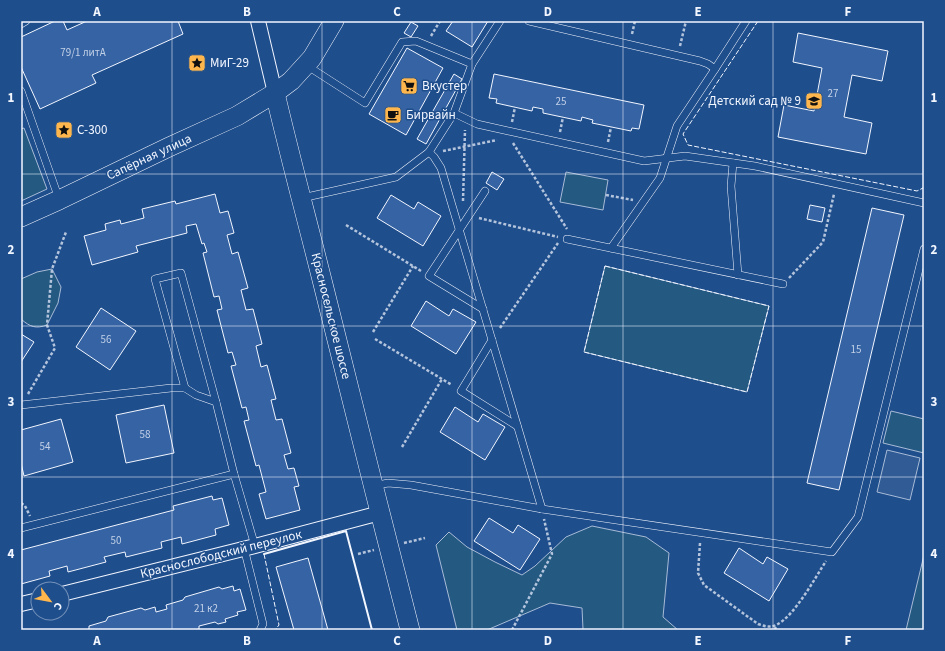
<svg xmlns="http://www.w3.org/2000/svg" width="945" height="651" font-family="'Source Sans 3',sans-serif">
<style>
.green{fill:#245a82;stroke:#a8bbd7}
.parking{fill:#305b95;stroke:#a8bbd7}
.building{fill:#3563a3;stroke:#f2f6ff}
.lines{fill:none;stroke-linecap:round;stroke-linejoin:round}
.lane-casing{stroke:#f2f6ff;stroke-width:8}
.street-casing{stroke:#f2f6ff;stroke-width:16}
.secondary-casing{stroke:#f2f6ff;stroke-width:20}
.path{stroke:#b3c4dc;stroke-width:2.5;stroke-dasharray:3 2;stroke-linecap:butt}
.lane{stroke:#1f4e8c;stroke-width:7}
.street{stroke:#1f4e8c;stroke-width:14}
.secondary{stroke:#1f4e8c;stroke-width:19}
.fence{stroke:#f2f6ff;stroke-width:1;stroke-dasharray:5 2;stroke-linecap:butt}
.wall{stroke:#f2f6ff;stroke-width:2}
.grid{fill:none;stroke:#f2f6ff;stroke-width:1;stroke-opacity:0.55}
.labels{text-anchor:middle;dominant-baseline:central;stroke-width:3;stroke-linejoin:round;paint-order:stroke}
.number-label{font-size:11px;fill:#c3d1e8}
.poi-label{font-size:13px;fill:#f2f6ff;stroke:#1f4e8c;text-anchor:start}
.street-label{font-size:13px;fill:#f2f6ff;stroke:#1f4e8c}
.neatline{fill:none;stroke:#f2f6ff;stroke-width:1.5}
.grid-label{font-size:13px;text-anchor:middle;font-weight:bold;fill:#f2f6ff}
</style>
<rect width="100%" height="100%" fill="#1f4e8c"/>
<!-- green -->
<g class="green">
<path d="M24,128L47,189L21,201V129Z"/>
<path d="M566,172L608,180L603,210L560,202Z"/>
<path d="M605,266L769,306L747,392L584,352Z"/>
<path d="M52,269L61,287L58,303L47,325C36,329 30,327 21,319V279L37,272Z"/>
<path d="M891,411L924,419V453L883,443Z"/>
<path d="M592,526L646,537L669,553L663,617L678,630H581L583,629L582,608L550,603L487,630H457L436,545L449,532L467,547L495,562L522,575L535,566L566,537Z"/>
<path d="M924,555V630H906Z"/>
</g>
<!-- parking -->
<path class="parking" d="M887,450L920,458L910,500L877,492Z"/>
<!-- building -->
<g class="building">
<path d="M55,21H63L67,30L87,21H178L183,34L92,75L96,83L40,109L21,67V37Z"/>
<path d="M453,21H488L472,47L446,31Z"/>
<path d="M411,22L418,26L411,37L404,33Z"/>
<path d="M798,33L888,51L882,81L852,75L844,117L872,123L866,154L778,137L784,105L814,111L822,68L793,62Z"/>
<path d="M407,48L443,68L406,135L369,114Z"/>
<path d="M454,74L462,79L426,144L417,139Z"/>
<path d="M494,74L644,105L639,129L632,128L631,131L592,123L593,120L582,117L581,121L543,113V109L533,107L532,111L496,103L497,99L489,98Z"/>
<path d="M492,172L504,179L497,190L486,183Z"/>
<path d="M215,194L220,213L228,211L234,233L227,235L232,254L238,252L248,288L241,290L246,310L253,309L262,344L256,346L261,367L267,365L276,399L271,400L276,420L282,419L291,453L284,455L288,469L294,468L299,486L294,487L300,510L266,519L259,494L266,492L259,465L256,466L244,421L249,420L246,407L242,408L231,366L236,365L232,352L228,353L217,310L222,309L219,296L214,297L203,253L207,252L204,243L202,244L196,224L186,226L187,233L136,246L138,252L92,265L84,236L106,230L105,224L120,220L121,224L144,218L142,209L175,201L176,204Z"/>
<path d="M391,195L414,209L418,202L441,216L423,246L377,218Z"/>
<path d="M810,205L825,208L822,222L807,219Z"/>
<path d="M872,208L904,215L839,490L807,483Z"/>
<path d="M426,301L449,316L453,309L476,322L456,354L411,326Z"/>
<path d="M101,308L136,331L110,370L76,347Z"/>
<path d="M21,334L34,342L21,362Z"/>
<path d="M164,405L174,453L126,463L116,415Z"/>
<path d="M455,407L478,422L483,414L505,427L485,460L440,432Z"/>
<path d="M61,419L73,462L24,476L21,463V430Z"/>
<path d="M212,496L213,500L222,498L229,525L215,529L216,535L182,544L181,537L161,542L162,548L126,557L125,552L104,557L106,562L68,572L67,566L49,571L50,576L21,584V550L174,510L173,506Z"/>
<path d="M489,518L513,533L518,525L540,539L520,570L474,541Z"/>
<path d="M739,548L763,564L767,557L788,569L769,601L724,573Z"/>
<path d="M308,558L328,630H294L276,567Z"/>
<path d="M233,586L234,591L240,589L246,610L237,612L238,615L225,619L226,622L218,624L215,622L199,626V629L195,630H87L89,629V626L106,621L108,617L141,608L145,610L155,607L156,612L167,609L166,605L183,600L185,597L219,587L222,589Z"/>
</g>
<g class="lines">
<defs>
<g id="lane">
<path d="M529,21L700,61L708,64L715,69"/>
<path d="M21,24L26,21"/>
<path d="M306,65L365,103L402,42L416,41L472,64"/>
<path d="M21,91L59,199"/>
<path d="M454,113L472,64L500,21"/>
<path d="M429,152L434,157L441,168L542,509"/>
<path d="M733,163L731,186L738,275"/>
<path d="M302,198L396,177L429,152L454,113L477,124L644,161L685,156L755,166L924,203"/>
<path d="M567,239L783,284"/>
<path d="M611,248L660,178L677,126L715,69L746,21"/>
<path d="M483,309L429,276L485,191"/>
<path d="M492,340L461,391L517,426"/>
<path d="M185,388L155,279L181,273L216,402"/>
<path d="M21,405L171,388H185L196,395L216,402L234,474"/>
<path d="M373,486L388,483L411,485L542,509L832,552L858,517L924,249"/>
<path d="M21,528L234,474L255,546"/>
<path d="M244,548L263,624L260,630"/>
</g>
<g id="street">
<path d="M258,21L275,93"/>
<path d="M62,594L255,546L380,513"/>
<path d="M21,604L38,600"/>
</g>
<g id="secondary">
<path d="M275,93C290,157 307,220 323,284C352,399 380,515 410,630"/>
<path d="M21,217L59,200L169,147L237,116L275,93L291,81L312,58L334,21"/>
</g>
</defs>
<!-- lane casing -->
<use href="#lane" class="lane-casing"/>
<!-- street casing -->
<use href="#street" class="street-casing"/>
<!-- secondary casing -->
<use href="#secondary" class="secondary-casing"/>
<!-- path -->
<g class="path">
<path d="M632,34L635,21"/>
<path d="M431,36L440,21"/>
<path d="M680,46L686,21"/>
<path d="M512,122L515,107"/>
<path d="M560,132L563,117"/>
<path d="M608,142L611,127"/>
<path d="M513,143L567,229"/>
<path d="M443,151L497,140"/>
<path d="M606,195L633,200"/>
<path d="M463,201L465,130"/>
<path d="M479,218L558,237"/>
<path d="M346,225L421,271"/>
<path d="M789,278L823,242L834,194"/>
<path d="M500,328L558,243"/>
<path d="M373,332L413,266"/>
<path d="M375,339L452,385"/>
<path d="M28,394L55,348L47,325L52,269L66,232"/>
<path d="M402,447L442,379"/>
<path d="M21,503L25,506L30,516"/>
<path d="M404,543L425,538"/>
<path d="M700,543L698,573L704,585L758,624C764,626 770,628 776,625C794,617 815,578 826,561"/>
<path d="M358,554L374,550"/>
<path d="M512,630L552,554L544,519"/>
<path d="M775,630L776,625"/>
</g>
<!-- lane -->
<use href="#lane" class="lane"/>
<!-- street -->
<use href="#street" class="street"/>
<!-- secondary -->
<use href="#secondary" class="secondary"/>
<!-- fence -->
<g class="fence">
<path d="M758,21L683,134L688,145L917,191L923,188L924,186"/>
<path d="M605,266L769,306L747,392L584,352Z"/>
<path d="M264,554L279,625L275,630"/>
</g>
<!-- wall -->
<path class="wall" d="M264,554L346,531L372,630"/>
</g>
<!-- grid -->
<path class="grid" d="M172,21V630M322,21V630M472,21V630M623,21V630M773,21V630M21,174H924M21,326H924M21,477H924"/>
<!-- icons -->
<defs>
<symbol id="sight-square" viewBox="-11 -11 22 22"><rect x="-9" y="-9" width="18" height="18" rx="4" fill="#ffb74d" stroke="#1f4e8c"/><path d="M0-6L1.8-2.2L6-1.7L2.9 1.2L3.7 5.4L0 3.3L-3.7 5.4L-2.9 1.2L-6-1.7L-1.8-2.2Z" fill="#111"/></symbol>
<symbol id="supermarket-square" viewBox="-11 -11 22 22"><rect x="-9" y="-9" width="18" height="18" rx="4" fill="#ffb74d" stroke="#1f4e8c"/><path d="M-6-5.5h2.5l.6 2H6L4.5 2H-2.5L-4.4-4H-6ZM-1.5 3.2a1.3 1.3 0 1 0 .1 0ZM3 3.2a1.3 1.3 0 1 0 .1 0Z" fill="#111"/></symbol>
<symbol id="school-square" viewBox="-11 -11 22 22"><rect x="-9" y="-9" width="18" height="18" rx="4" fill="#ffb74d" stroke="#1f4e8c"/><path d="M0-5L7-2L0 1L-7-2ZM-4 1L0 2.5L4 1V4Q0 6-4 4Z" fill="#111"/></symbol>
<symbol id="cafe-square" viewBox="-11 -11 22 22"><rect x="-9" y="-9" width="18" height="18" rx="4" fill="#ffb74d" stroke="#1f4e8c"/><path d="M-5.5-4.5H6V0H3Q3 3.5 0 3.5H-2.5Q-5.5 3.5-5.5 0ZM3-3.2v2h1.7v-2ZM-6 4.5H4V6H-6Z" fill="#111"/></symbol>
</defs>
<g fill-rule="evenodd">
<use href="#sight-square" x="187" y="53" width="20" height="20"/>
<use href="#supermarket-square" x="399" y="76" width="20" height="20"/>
<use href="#school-square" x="804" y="91" width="20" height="20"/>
<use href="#cafe-square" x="383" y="105" width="20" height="20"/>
<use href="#sight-square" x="54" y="120" width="20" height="20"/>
</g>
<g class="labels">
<!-- number labels -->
<g class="number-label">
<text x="83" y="52">79/1 литА</text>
<text x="833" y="93">27</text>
<text x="561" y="101">25</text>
<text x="106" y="339">56</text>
<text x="856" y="349">15</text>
<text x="145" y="434">58</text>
<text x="45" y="446">54</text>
<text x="116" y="540">50</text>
<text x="206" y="608">21 к2</text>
</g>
<!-- poi labels -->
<g class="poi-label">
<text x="210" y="63">МиГ-29</text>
<text x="422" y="86">Вкустер</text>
<text x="801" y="101" text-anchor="end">Детский сад № 9</text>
<text x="406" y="115">Бирвайн</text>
<text x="77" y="130">С-300</text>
</g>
<!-- street labels -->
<g class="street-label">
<text transform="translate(149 157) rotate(-25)">Сапёрная улица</text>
<text transform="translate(331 316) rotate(76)">Красносельское шоссе</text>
<text transform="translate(221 554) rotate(-14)">Краснослободский переулок</text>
</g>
</g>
<!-- border -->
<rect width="945" height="651" fill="none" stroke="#1f4e8c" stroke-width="44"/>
<!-- north arrow -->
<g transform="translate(50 601) rotate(122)"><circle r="19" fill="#1f4e8c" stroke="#7391ba"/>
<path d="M0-3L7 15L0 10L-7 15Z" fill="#ffb74d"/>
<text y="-6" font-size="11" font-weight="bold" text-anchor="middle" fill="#f2f6ff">С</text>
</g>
<rect x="22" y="22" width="901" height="607" class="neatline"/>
<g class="grid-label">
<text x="97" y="16">A</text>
<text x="247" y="16">B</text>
<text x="397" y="16">C</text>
<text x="548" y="16">D</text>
<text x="698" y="16">E</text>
<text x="848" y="16">F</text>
<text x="11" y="102">1</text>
<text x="934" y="102">1</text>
<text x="11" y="254">2</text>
<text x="934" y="254">2</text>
<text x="11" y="406">3</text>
<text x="934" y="406">3</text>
<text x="11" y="558">4</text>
<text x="934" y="558">4</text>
<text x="97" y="645">A</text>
<text x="247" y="645">B</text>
<text x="397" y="645">C</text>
<text x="548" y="645">D</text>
<text x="698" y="645">E</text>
<text x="848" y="645">F</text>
</g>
</svg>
